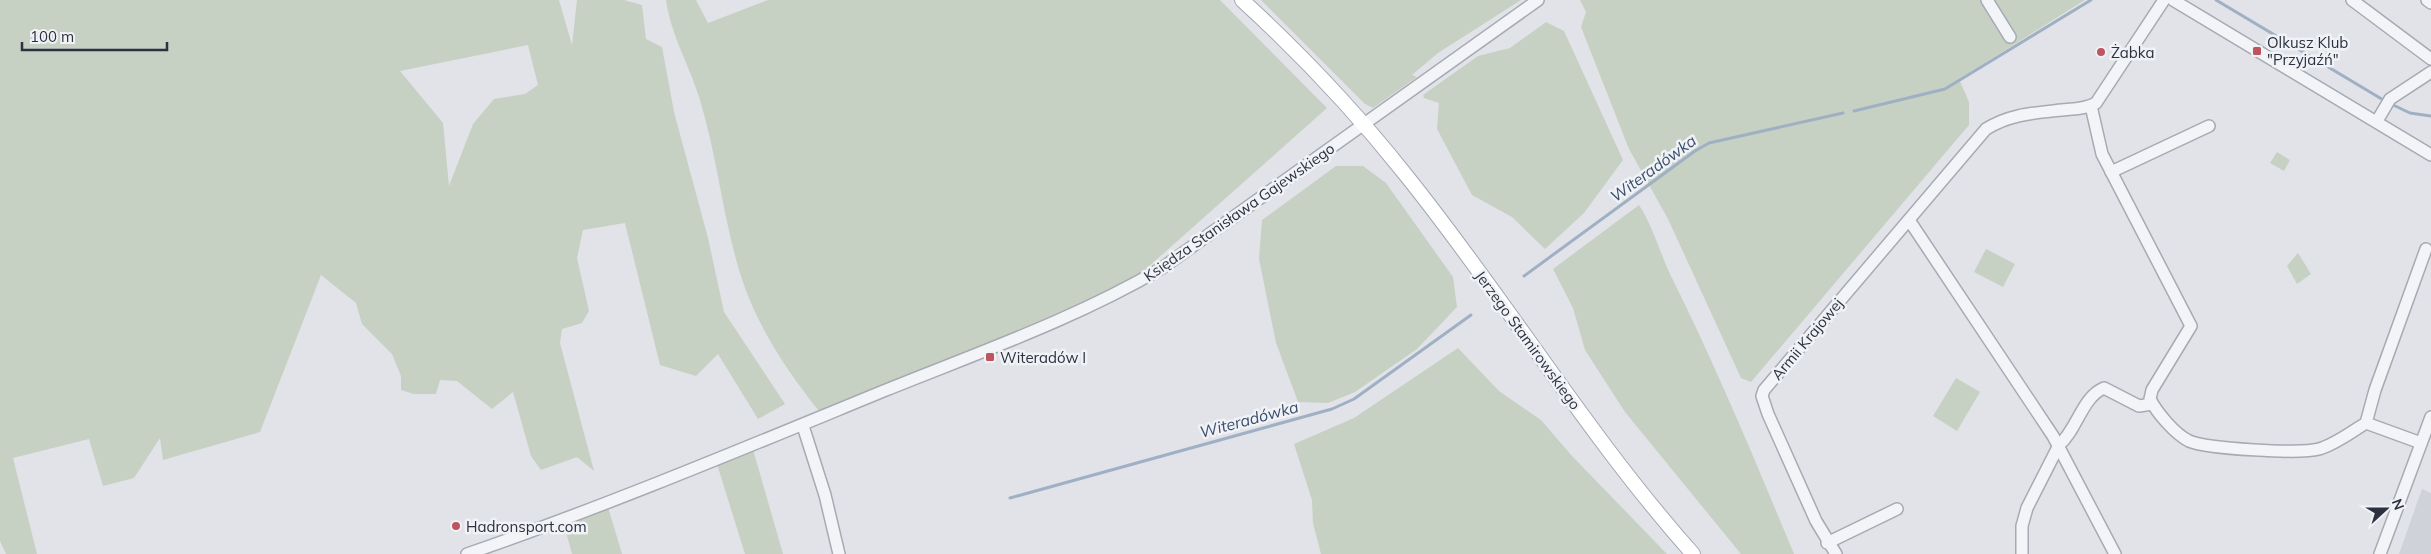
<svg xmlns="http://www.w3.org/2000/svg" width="2431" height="554" font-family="Mulish,sans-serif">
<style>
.built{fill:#cfd2d9}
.green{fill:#c6d1c3;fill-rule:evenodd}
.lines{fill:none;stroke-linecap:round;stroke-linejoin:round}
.stream{stroke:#a0b0c4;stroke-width:3}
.minor-casing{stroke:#a7aab2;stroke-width:14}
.major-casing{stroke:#a2a7b2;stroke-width:16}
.minor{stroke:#f3f4f7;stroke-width:11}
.major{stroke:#fff;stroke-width:14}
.poi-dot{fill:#be5460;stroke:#f0f2f6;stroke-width:2}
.labels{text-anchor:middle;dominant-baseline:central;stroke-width:5;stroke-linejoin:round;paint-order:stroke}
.poi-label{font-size:15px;fill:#2b313e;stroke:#f0f2f6;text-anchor:start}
.street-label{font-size:15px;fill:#2b313e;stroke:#f0f2f6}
.water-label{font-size:16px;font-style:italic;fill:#3a4e6d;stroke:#f0f2f6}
</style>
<rect width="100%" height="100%" fill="#e1e3e8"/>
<!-- built -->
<path class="built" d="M2422,489L2431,493V554H2399Z"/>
<!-- green -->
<g class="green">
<path d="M0,0H559L572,45L577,0H624L642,5L646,39L662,47L674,112L708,238L724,312L785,404L758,419L718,354L696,376L660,365L625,223L583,230L577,258L589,311L582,323L562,329L560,343L594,471L577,457L541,470L531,456L513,392L492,409L457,381L440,380L436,394H414L401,390V376L392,354L362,324L356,303L321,275L260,432L163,460L160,438L134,478L103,486L89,439L13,458L37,554H6L0,541ZM528,45L538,85L525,94L494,99L473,124L449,186L443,123L400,71Z"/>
<path d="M666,0H696L708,23L768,0H1220L1327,108L1129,284L1068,312L819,411C783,366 752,318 737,263C722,209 716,153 700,100C690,66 671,36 666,0Z"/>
<path d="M1261,0H1521L1438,53L1412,75L1417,77L1373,108L1365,104Z"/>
<path d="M1580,0H2085L1959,79L1969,102V125L1751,382L1741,378L1668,219L1629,149L1581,27L1586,12Z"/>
<path d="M1546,22L1564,31L1623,160L1584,213L1545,249L1512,217L1472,195L1437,129L1439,103L1424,98L1423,95L1478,56L1510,48Z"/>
<path d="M2277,152L2290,160L2284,171L2270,163Z"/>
<path d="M1336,166H1363L1386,183L1453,277L1457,307L1417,349L1355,392L1328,403L1298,402L1276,343L1259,259L1262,220Z"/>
<path d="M1639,205C1652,224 1660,253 1670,274C1716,366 1755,460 1794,554H1741L1625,412L1585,350L1573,308L1553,269Z"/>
<path d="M1986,249L2015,264L2003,287L1974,272Z"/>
<path d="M2298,253L2311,274L2297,284L2287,266Z"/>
<path d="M1458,348L1499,391L1541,420L1572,456L1667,554H1321L1313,523L1312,500L1294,444L1354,418Z"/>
<path d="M1956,378L1980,392L1957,431L1933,416Z"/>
<path d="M752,446L783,554H745L716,461Z"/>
<path d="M607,504L622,554H572L563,521Z"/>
</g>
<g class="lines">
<!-- stream -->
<g class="stream">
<path d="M2216,0L2385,101"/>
<path d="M2391,104L2410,113L2431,116"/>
<path d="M1854,111L1945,89L2091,0"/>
<path d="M1524,276L1695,151L1709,143L1843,113"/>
<path d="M1010,498L1332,409L1354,399L1471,315"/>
</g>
<defs>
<g id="minor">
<path d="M1987,0L2010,37"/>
<path d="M2173,0L2431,155"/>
<path d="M2352,0L2431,59"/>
<path d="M2427,0L2431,3"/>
<path d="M2091,106L2102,154L2191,326L2152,390L2150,399C2157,413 2175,434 2189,441C2207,449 2301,454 2319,449C2336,444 2351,432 2366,423L2375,390L2426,249"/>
<path d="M2377,121L2390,99L2431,72"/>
<path d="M2111,172L2209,126"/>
<path d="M1909,220L2053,436L2115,554"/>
<path d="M2366,423L2421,443"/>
<path d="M803,426L825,495L839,554"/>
<path d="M1827,543L1897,509"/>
<path d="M467,554C609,505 747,447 886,390C980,352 1075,319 1162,268L1538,0"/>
<path d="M1836,554L1816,521L1768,414L1762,396L1764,390L1986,129C2010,114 2034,113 2062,110C2073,109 2086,109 2096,103L2164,0"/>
<path d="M2022,554V526L2027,508L2059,445C2077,430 2082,397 2104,388L2139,406L2152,404"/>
<path d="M2380,554L2431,417"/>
</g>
<path id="major" d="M1242,0C1301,54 1355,111 1405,174C1505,298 1587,435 1693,554"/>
</defs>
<!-- minor casing -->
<use href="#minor" class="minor-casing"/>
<!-- major casing -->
<use href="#major" class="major-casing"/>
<!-- minor -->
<use href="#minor" class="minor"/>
<!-- major -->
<use href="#major" class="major"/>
</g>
<!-- markers -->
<g class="poi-dot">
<rect x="2252" y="46" width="10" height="10" rx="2.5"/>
<circle cx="2101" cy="52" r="5"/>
<rect x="985" y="352" width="10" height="10" rx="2.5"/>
<circle cx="456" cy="526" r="5"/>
</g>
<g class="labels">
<!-- poi labels -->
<g class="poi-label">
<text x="2267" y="42">Olkusz Klub<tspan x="2267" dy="17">"Przyjaźń"</tspan></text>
<text x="2111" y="52">Żabka</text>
<text x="1000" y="357">Witeradów I</text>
<text x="466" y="526">Hadronsport.com</text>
</g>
<!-- street labels -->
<g class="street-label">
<text transform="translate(1239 212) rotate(-35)">Księdza Stanisława Gajewskiego</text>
<text transform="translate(1807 339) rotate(-50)">Armii Krajowej</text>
<text transform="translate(1528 340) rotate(54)">Jerzego Stamirowskiego</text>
</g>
<!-- water labels -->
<g class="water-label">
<text transform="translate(1653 168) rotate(-36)">Witeradówka</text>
<text transform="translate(1249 419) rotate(-15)">Witeradówka</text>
</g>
</g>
<!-- north arrow -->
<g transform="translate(2386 509) rotate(69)" stroke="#f0f2f6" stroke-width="4" paint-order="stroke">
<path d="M0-4L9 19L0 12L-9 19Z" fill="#2b313e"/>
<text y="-8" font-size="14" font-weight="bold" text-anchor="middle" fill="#2b313e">N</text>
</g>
<!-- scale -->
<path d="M22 42v8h145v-8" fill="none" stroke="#2b313e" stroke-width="2.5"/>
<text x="30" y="42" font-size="15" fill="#2b313e" stroke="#f0f2f6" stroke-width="4" paint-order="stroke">100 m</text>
</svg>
